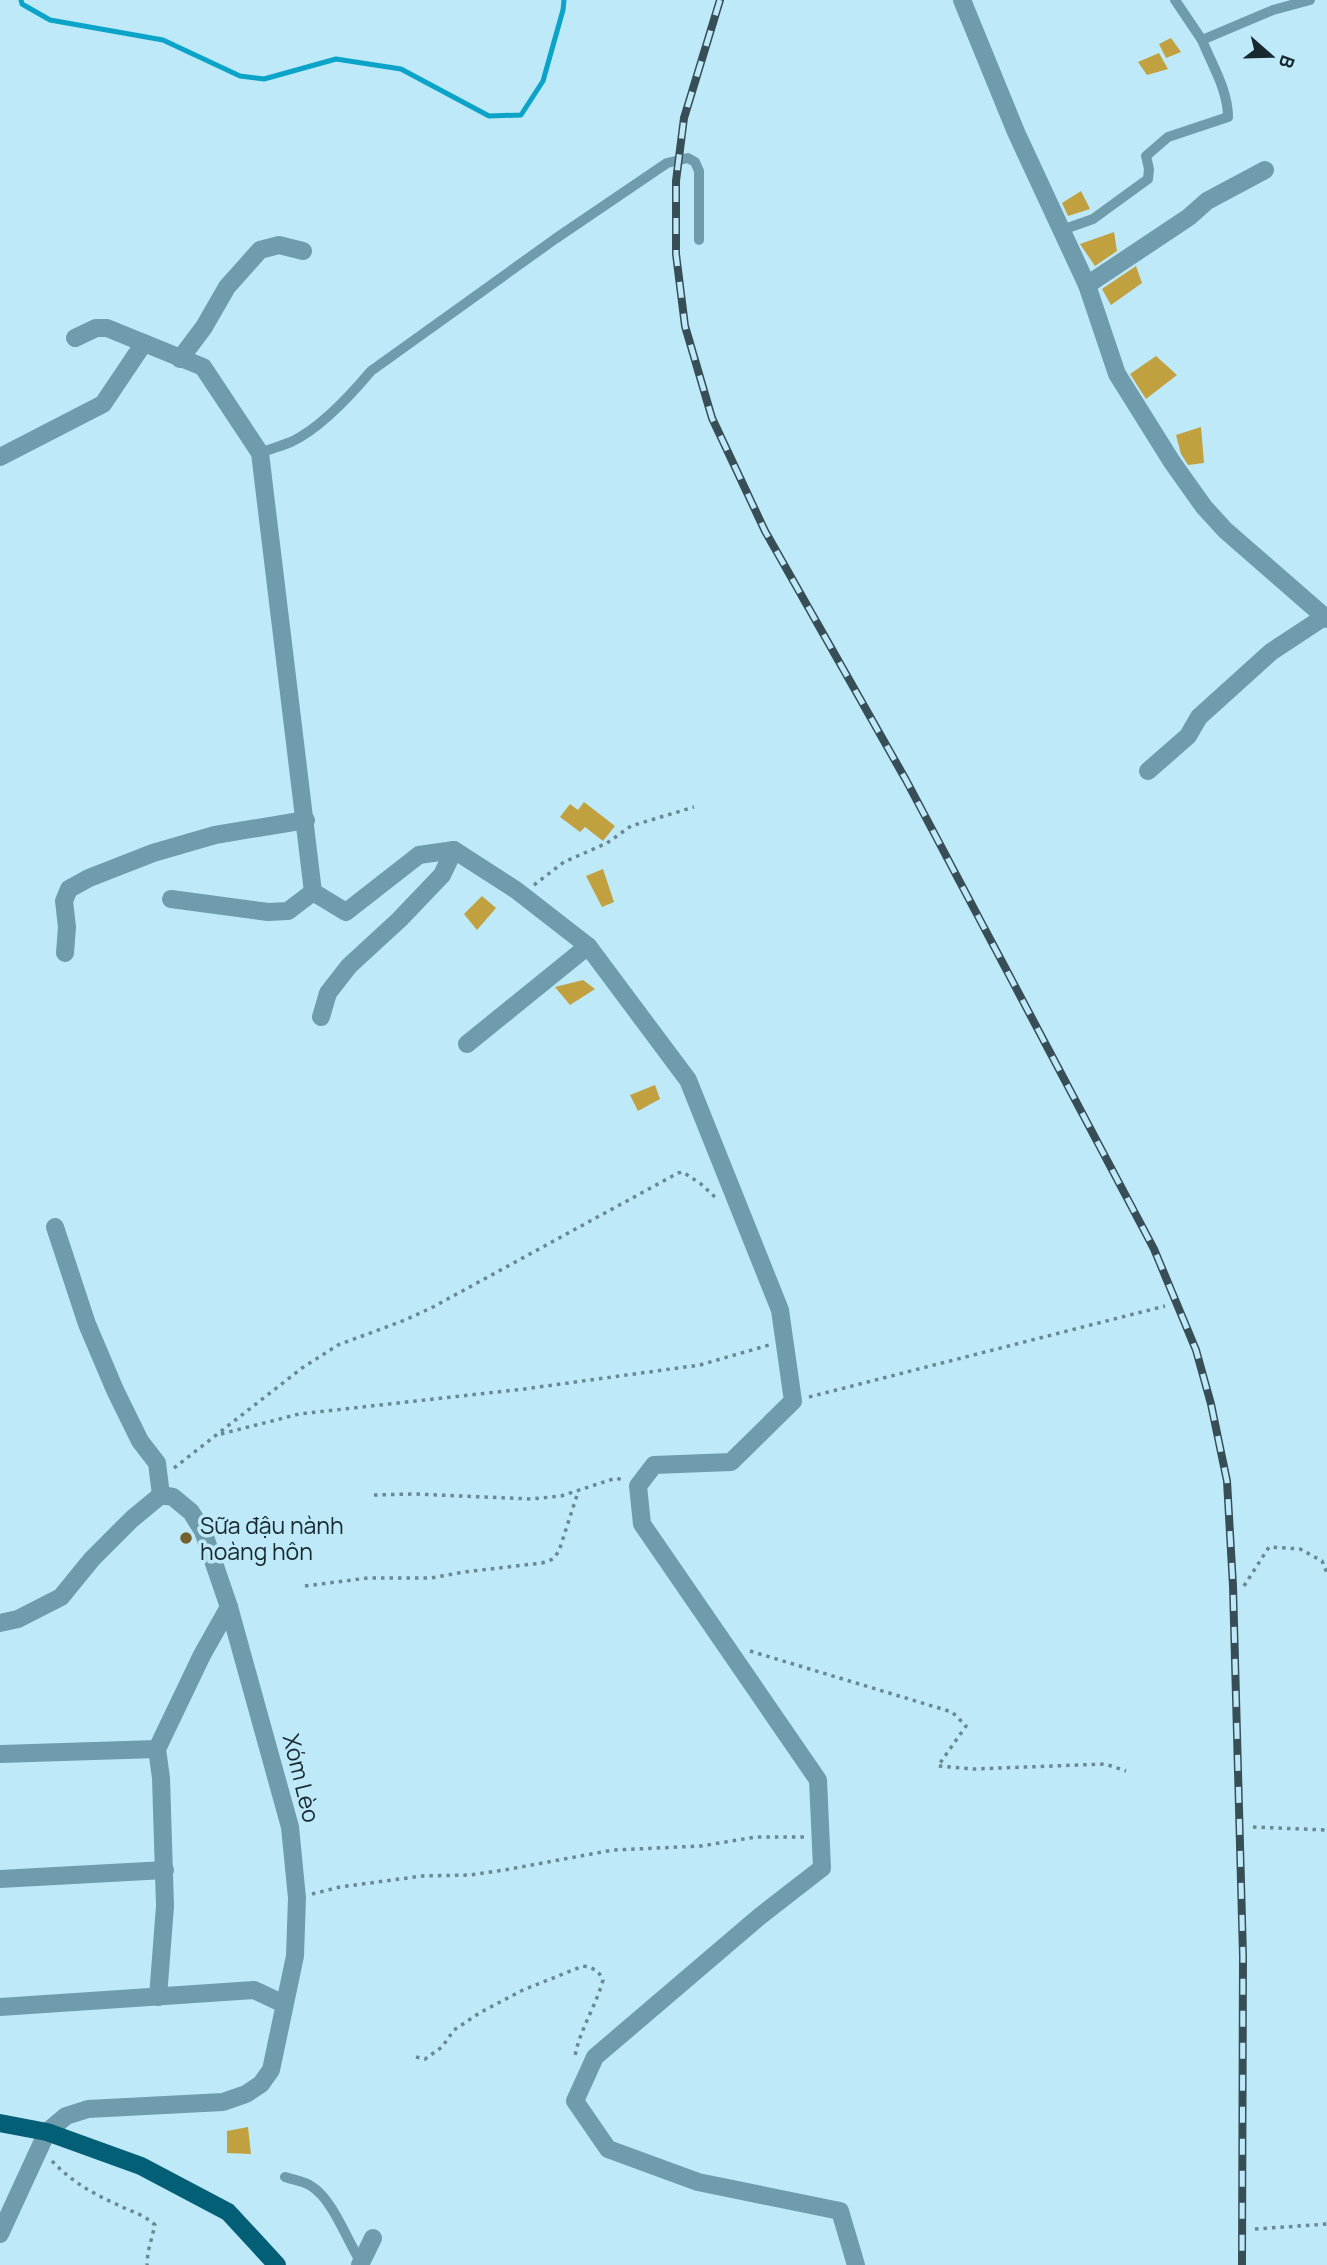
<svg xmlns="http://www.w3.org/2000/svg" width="1327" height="2265" font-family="Manrope,sans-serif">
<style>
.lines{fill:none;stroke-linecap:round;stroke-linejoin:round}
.stream{stroke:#0ba4c8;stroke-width:5}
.building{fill:#c1a13f}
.path{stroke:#6a8893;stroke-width:3.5;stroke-dasharray:3.5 5;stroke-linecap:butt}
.service{stroke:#6f9cac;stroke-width:10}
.minor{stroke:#6f9cac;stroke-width:18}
.primary{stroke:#025f76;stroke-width:18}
.rail-casing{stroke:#384e56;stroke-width:8}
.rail{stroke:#bee9f9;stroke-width:5;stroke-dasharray:16;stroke-linecap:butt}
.poi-dot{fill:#72612f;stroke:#bee9f9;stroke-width:2.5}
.labels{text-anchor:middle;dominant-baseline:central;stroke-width:7;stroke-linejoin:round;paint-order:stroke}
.poi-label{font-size:23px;fill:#17282e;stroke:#bee9f9;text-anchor:start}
.street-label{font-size:23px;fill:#17282e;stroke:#bee9f9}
</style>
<rect width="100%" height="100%" fill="#bee9f9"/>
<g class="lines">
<!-- stream -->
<path class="stream" d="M21,0L22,4L50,20L163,40L240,76L264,79L336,59L401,69L489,116L521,115L543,81L563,10L564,0"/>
</g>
<!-- building -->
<g class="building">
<path d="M1171,38L1181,52L1166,58L1159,44Z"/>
<path d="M1159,53L1168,69L1147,75L1138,62Z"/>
<path d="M1081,191L1090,209L1068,216L1062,203Z"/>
<path d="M1114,232L1117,251L1095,266L1080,244Z"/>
<path d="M1136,266L1142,283L1111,305L1102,289Z"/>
<path d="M1156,356L1177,375L1146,399L1130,374Z"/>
<path d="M1201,427L1204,463L1188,465L1181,454L1176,435Z"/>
<path d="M584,802L615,826L603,841L585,827L580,832L560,817L570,804L578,810Z"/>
<path d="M603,869L614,902L602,907L586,876Z"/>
<path d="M482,896L496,908L477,930L464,914Z"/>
<path d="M583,980L595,989L570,1005L555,987Z"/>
<path d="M655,1085L660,1099L638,1111L630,1095Z"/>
<path d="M248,2127L251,2154L227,2153V2131Z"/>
</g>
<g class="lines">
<!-- path -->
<g class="path">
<path d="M534,885L564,862L607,843L631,826L694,807"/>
<path d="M809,1397L1165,1306"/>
<path d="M221,1434L299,1414L524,1389L700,1365L769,1345"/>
<path d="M174,1468L302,1368L338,1345L405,1320L433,1307L678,1173L683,1172L701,1184L715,1197"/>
<path d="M374,1495L414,1494L531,1499L561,1496L616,1478L623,1480"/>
<path d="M305,1586L368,1578H431L464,1572L542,1563L553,1559L559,1551L578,1492"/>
<path d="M1244,1586L1269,1547L1300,1549L1322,1561L1327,1573"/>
<path d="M750,1651L952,1712L966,1726L938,1766L974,1769L1105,1764L1126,1771"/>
<path d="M1253,1827L1327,1830"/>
<path d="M312,1894L340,1887L422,1876L470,1875L510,1869L613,1850L701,1846L756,1837H804"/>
<path d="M416,2057L425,2059L442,2047L454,2030L481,2012L523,1990L583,1966C594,1968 599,1971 603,1980C596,2006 580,2029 575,2056"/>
<path d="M52,2161C70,2180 91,2193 116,2204C129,2211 144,2214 155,2225L148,2252L147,2265"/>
<path d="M1255,2229L1327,2224"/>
</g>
<!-- service -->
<g class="service">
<path d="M1175,0L1202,40"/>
<path d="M1062,230L1093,219L1148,179L1149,169L1146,156L1168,137L1228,117C1228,90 1212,65 1202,40L1273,10L1310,0"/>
<path d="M260,453C270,449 281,446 291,442C321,428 350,396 371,371L555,239L667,163L688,158L695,162L699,171V240"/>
<path d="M285,2177C293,2180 304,2181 311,2186C333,2199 347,2241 362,2264"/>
</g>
<!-- minor -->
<g class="minor">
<path d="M962,0L1016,132L1087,285L1117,374L1172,462L1204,507L1225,530L1327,619"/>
<path d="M1087,285L1189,217L1207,201L1265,170"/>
<path d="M75,338L96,328H107L203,367L260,453L313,892L346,912L419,855L454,850L516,890L588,946L688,1080L780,1310L793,1401L731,1462L654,1465L638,1486L642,1524L818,1780L822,1868L759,1917L595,2057L575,2101L608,2149L698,2182L840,2211L856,2265"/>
<path d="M180,359L204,327L227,287L260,250L279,245L303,251"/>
<path d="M0,457L103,404L144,343"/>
<path d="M1148,771L1188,736L1199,717L1271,652L1324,617"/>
<path d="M171,899L268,912L288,911L313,892"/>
<path d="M65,953L67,927L64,901L69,889L89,878L153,853L215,835L306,820"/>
<path d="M321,1017L328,993L349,966L399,920L442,875L454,850"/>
<path d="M467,1044L588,946"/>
<path d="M55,1227L87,1324L115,1390L140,1441L157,1463L161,1495"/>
<path d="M0,1623L18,1619L61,1597L92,1559L132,1519L161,1495L173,1497L191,1512L203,1531L229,1607L290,1827L297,1898L295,1956L271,2070L261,2084L246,2094L223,2102L88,2109L66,2116L47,2132L0,2234"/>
<path d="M0,1754L157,1749"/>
<path d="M0,1879L165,1870"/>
<path d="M158,1997L165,1906L161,1778L157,1749L202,1655L229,1607"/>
<path d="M0,2007L254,1990L284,2004"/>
<path d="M360,2265L373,2238"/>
</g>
<!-- primary -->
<path class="primary" d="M0,2123L47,2132L141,2166L228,2212L277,2265"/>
<defs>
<path id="rail" d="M720,0L684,118L676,181V254L685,326L712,418L765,531L906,780L1154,1249L1196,1350L1211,1404L1227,1481L1233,1586L1243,1956L1242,2265"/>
</defs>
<!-- rail casing -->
<use href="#rail" class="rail-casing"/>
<!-- rail -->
<use href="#rail" class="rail"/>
</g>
<!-- markers -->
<circle class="poi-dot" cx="186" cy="1538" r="7"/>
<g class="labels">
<!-- poi labels -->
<g class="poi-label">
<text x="200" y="1525">Sữa đậu nành<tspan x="200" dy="26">hoàng hôn</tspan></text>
</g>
<!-- street labels -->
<g class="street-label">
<text transform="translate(302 1778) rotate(76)">Xóm Lèo</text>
</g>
</g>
<!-- north arrow -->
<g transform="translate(1271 56) rotate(110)" stroke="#bee9f9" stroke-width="5" paint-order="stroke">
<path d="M0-5L12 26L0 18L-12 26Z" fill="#17282e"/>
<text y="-10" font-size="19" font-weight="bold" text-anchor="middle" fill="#17282e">B</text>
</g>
</svg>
